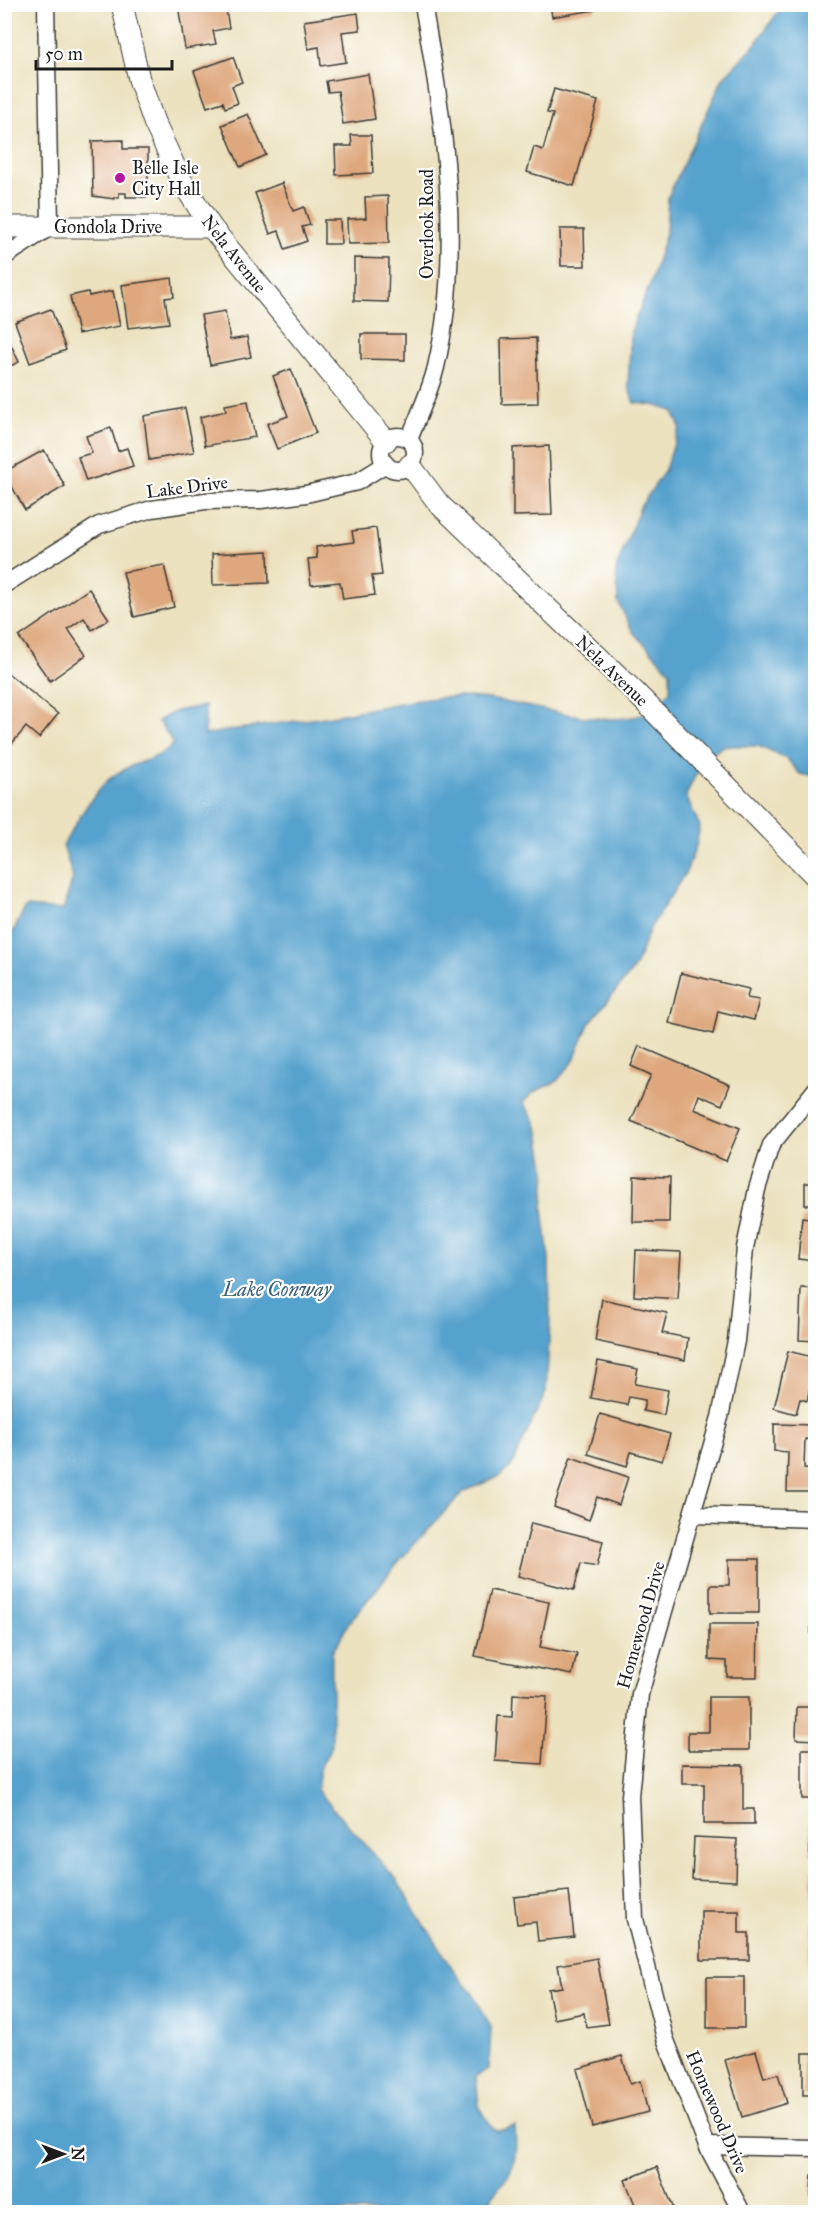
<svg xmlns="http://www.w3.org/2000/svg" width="820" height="2217" font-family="'IM FELL Great Primer',serif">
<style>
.water{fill:#56a2ce;stroke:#395f75;stroke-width:1.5}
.building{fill:#dea77d}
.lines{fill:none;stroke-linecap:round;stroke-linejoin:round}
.minor-casing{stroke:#3b3a35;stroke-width:19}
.tertiary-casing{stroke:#3b3a35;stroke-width:23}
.minor{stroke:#fff;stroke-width:16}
.tertiary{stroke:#fff;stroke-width:21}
.poi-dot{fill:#b5179e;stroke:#fff;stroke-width:2}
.labels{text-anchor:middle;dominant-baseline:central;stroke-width:4.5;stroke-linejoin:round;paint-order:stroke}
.poi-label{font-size:18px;fill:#1c1c1c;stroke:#fff;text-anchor:start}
.street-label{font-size:18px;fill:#1c1c1c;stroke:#fff}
.water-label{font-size:20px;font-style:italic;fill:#395f75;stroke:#fff}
</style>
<rect width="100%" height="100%" fill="#fff"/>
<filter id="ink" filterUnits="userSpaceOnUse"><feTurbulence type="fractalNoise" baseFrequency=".0167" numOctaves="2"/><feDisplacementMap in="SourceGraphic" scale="12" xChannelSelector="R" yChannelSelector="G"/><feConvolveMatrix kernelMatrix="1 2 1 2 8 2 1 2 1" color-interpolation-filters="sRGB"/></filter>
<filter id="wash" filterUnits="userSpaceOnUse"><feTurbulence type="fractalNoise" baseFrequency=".008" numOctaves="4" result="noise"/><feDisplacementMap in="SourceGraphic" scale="24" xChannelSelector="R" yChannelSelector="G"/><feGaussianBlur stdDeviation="1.35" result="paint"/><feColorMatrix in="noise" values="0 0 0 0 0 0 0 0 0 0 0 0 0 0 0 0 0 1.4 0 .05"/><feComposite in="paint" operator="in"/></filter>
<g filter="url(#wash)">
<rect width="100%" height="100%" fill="#ece2c0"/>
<!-- water -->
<path class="water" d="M783,5H815V777L800,774L787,759L758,746H723L711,755L695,776L686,796L700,826L696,846L686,872L650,928L635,967L589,1024L573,1062L556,1082L534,1092L523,1102L534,1119L539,1132L546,1173L543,1209L549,1258L550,1323L546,1392L511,1467L498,1477L463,1492L399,1561L349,1623L332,1653V1746L320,1768L317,1790L396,1879L456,1974L473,1994L491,2027L489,2069L476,2076L479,2106L493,2129L498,2131L515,2126C516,2140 517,2157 511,2170C506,2185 486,2193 491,2212H5V946L26,907L63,910L73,878L63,845C78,821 95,785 121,771C140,760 159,760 174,743L158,721L176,711L205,706V735C247,726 289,723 331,716C381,708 429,693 480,698C520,701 620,736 654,708C660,703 665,696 670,691V671L633,632L618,602L616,569L640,507L664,472L680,427L673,411L654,405L634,403L628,386L631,331L651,281L666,233L668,197L723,78L754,46Z"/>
<g id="blocks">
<!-- building -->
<g class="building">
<path d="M181,4H225L229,28L213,31L216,44L185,49L178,5Z"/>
<path d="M550,4H595V10L552,17Z"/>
<path d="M358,13L360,30L342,32L346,62L321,66L319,47L308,49L304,21Z"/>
<path d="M233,57L242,82L232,86L238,103L225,108L223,102L207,107L194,71Z"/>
<path d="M368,74L375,119L343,124L338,91L328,92L326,81Z"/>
<path d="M554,89L598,101L574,186L527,172L534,147L543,150L553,114L547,113Z"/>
<path d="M248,114L266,155L240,167L222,125Z"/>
<path d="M351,135H371L373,173L336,175L335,146H352Z"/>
<path d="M123,140V149H148V197H126V193H119V197H114V199L93,196L92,141Z"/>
<path d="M282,183L293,211L304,207L310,225L302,227L307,241L285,249L279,231L270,234L255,193Z"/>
<path d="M388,196L389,243L348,244L347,219L366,218L365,197Z"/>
<path d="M324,220H340L341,244H324Z"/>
<path d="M560,229H584L585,266H561Z"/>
<path d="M354,258L389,259L388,302L354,301Z"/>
<path d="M172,278L174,297L165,298L169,323L128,328L122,285Z"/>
<path d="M113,291L120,326L78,334L70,296L88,292L89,296Z"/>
<path d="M51,309L66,350L30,363L15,322Z"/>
<path d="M225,311L230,340L247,337L251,357L210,365L201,315Z"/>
<path d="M4,330L19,362L4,369Z"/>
<path d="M361,334H405V360L361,359Z"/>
<path d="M536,338L538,403L502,404L501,339Z"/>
<path d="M291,369L316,433L277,449L267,424L288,416L273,376Z"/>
<path d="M248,401L255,437L205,446L200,417L226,411L225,405Z"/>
<path d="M185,408L194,452L149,460L144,416Z"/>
<path d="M111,428L118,451L127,448L133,466L86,481L78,457L92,453L86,436Z"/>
<path d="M549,446L552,515L513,516V448Z"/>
<path d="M44,450L65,486L25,510L4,472Z"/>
<path d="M376,528L382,575L372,576L375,595L343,599L340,582L311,585L308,559L317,558L316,547L354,542L352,531Z"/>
<path d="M268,551L269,583L213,585L212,554Z"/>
<path d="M164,565L174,607L134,617L123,572Z"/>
<path d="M89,589L109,619L92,630L84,618L68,629L86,655L50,681L19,637Z"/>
<path d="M4,670L58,714L39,738L26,727L4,753Z"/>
<path d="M681,973L749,989L747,998L759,1000L754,1020L718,1011L713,1034L669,1023Z"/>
<path d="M639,1046L730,1085L722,1105L699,1095L694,1109L740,1128L726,1161L631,1121L651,1075L631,1066Z"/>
<path d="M634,1176L670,1177L669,1222H633Z"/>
<rect x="805" y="1183" width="11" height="22"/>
<path d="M802,1217L816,1219V1261L798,1259Z"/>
<path d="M636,1250L681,1252L678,1299L634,1296Z"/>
<path d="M801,1288L816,1289V1341L799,1340Z"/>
<path d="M602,1299L667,1313L662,1333L688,1338L685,1360L595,1341Z"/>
<path d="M788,1351L816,1358L807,1401L800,1399L796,1414L774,1408Z"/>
<path d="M598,1361L638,1369L635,1384L668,1390L664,1415L643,1411L645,1400L629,1397L627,1405L591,1398Z"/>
<path d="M600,1414L670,1434L662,1461L631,1452L627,1466L588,1454Z"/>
<path d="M774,1424L816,1425V1440L805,1439L804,1468L816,1469V1492H787L788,1452L774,1451Z"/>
<path d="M571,1457L628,1477L619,1505L597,1497L589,1520L554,1507Z"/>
<path d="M531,1523L603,1541L597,1566L581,1563L574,1590L518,1576Z"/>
<path d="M729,1559H759V1613H710V1585H729Z"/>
<rect x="813" y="1559" width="3" height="31"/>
<path d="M490,1590L549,1602L540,1647L577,1654L572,1675L475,1656Z"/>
<path d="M709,1624H758L757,1677H727V1661L709,1660Z"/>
<path d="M811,1627H816V1670H810Z"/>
<path d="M513,1694L547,1696L542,1764L495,1761L498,1716L512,1717Z"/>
<path d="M709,1697H749V1750H688V1732H709Z"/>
<path d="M797,1707H816V1740L796,1739Z"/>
<rect x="802" y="1749" width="14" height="50"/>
<path d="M682,1764L743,1765V1809H754V1824H704V1784H682Z"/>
<rect x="810" y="1808" width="6" height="46"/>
<path d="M694,1837L737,1839L736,1881L692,1879Z"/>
<rect x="812" y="1868" width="4" height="44"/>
<path d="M569,1891L574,1937L538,1941L536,1922L517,1924L514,1897Z"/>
<path d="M701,1911H739V1933H749V1960H701Z"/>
<path d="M810,1924H816V1974H809Z"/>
<path d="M597,1958L609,2024L586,2027L584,2013L554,2019L548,1989L562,1987L558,1965Z"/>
<rect x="707" y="1977" width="37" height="51"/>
<path d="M756,2051L764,2078L778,2074L787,2103L742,2117L725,2060Z"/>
<rect x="803" y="2053" width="13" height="42"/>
<path d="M622,2056L630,2084L640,2081L648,2112L592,2127L577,2069Z"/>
<path d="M657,2167L675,2212H638L625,2180Z"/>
<path d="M812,2175H816V2197H811Z"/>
</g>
</g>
</g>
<g filter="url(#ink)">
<use href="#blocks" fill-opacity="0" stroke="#3b3a35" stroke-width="1.5"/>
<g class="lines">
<defs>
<g id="minor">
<path d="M4,257L50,227L46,4"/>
<circle cx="398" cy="453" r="17"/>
<path d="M409,440C418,416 430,392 436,367C464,247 444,124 423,4"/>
<path d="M4,585L99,525L152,509L205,501L261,500L306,494L357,482L386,464"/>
<path d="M693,1515L816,1519"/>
<path d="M707,2146L816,2148"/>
<path d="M742,2212L707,2146L665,2038L635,1919L630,1796L640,1694L720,1417L736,1341L745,1248L757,1189L771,1145L816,1089"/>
</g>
<g id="tertiary">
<path d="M122,4L139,79L154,122L181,180L211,227L386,441"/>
<path d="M4,227H211"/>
<path d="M410,465L439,504L636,693L816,877"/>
</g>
</defs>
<!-- minor casing -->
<use href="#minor" class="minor-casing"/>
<!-- tertiary casing -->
<use href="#tertiary" class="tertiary-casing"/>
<!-- minor -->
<use href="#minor" class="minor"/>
<!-- tertiary -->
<use href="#tertiary" class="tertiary"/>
</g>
</g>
<!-- markers -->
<circle class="poi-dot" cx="120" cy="178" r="6"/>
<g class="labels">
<!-- poi labels -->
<g class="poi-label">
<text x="132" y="168">Belle Isle<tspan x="132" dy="21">City Hall</tspan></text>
</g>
<!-- street labels -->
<g class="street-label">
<text transform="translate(427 224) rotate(-90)">Overlook Road</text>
<text x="108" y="227">Gondola Drive</text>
<text transform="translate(234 254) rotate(52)">Nela Avenue</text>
<text transform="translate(187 487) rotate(-7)">Lake Drive</text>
<text transform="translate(612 671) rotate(44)">Nela Avenue</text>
<text transform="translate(641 1625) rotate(-74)">Homewood Drive</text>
<text transform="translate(717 2112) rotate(67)">Homewood Drive</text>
</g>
<!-- water labels -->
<g class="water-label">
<text x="277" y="1289">Lake Conway</text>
</g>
</g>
<!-- margin -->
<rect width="820" height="2217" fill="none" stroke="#fff" stroke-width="24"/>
<!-- north arrow -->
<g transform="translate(63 2154) rotate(90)" stroke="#ffffff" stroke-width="4.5" paint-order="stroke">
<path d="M0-4.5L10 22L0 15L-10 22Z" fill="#1c1c1c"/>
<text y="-9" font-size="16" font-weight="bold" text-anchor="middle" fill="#1c1c1c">N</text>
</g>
<!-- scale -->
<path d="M36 60v9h136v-9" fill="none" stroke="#1c1c1c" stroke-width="3"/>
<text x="45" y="60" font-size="18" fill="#1c1c1c" stroke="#ffffff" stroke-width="4.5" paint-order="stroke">50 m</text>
</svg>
